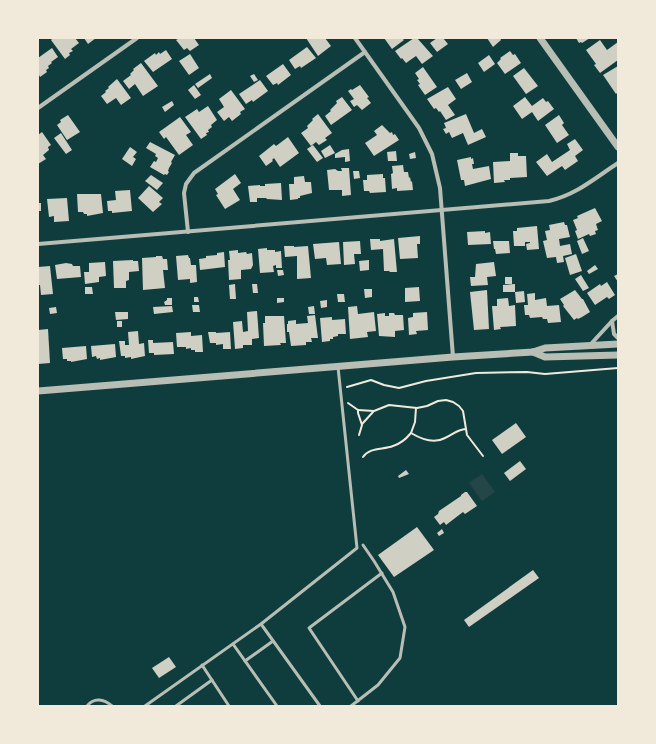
<svg xmlns="http://www.w3.org/2000/svg" width="656" height="744" font-family="'Exo 2',sans-serif">
<style>
.green{fill:#244646}
.building{fill:#cfcfc3}
.lines{fill:none;stroke-linecap:round;stroke-linejoin:round}
.path{stroke:#f1e9da;stroke-width:2}
.service{stroke:#b8beb3;stroke-width:3}
.minor{stroke:#b8beb3;stroke-width:4}
.tertiary{stroke:#b8beb3;stroke-width:7}
</style>
<rect width="100%" height="100%" fill="#0f3d3e"/>
<!-- green -->
<path class="green" d="M482,474L495,492L482,501L469,483Z"/>
<!-- building -->
<g class="building">
<path d="M53,38H75L79,43L71,49L73,51L69,53L70,55L65,59L51,40Z"/>
<path d="M84,38H96L88,44Z"/>
<path d="M180,38H194L199,45L190,51L187,48L184,50L176,40Z"/>
<path d="M306,38H325L331,46L318,56Z"/>
<path d="M384,38H402L404,40L392,49Z"/>
<path d="M414,38H417L433,56L422,64L416,56L406,63L402,58L401,59L395,51Z"/>
<path d="M437,38H443L448,44L437,52L430,43Z"/>
<path d="M487,38H500L501,40L493,47Z"/>
<path d="M576,38H590L582,43L581,42L579,43Z"/>
<path d="M600,40L607,50L618,42V60L600,73L594,65L596,64L586,50Z"/>
<path d="M307,47L316,58L301,68L300,66L295,69L289,60Z"/>
<path d="M52,48L58,57L51,62L52,63L48,66L49,68L46,70L47,72L40,77L38,73V58Z"/>
<path d="M166,50L172,59L153,72L144,61L155,53L156,55L159,52L160,54Z"/>
<path d="M510,51L513,55L515,54L521,63L505,74L497,63L501,59L500,58Z"/>
<path d="M190,54L199,68L189,75L179,61Z"/>
<path d="M489,55L495,64L484,72L478,63Z"/>
<path d="M141,63L158,86L143,96L135,84L129,89L123,81L131,75L130,74L134,70L133,69Z"/>
<path d="M283,64L291,75L278,85L277,83L273,85L266,76Z"/>
<path d="M618,66V92L616,94L603,75Z"/>
<path d="M423,67L437,87L425,95L418,85L420,84L417,80L419,79L415,73Z"/>
<path d="M524,68L538,86L526,94L513,76Z"/>
<path d="M467,73L472,82L461,89L455,80Z"/>
<path d="M210,74L212,78L198,88L195,84Z"/>
<path d="M254,74L258,80L254,82L250,76Z"/>
<path d="M117,79L131,98L121,105L116,98L107,104L101,96L106,92L105,91L109,88L108,87Z"/>
<path d="M260,80L268,91L253,102L252,100L246,104L239,94Z"/>
<path d="M194,85L201,95L195,99L188,90Z"/>
<path d="M360,85L369,97L367,98L371,103L362,110L357,105L354,107L350,101L354,99L348,91L351,89L352,90Z"/>
<path d="M448,87L456,99L448,105L455,115L446,120L440,111L439,112L436,108L434,109L427,99Z"/>
<path d="M231,90L245,109L240,112L241,114L232,121L229,117L224,121L217,112L224,107L219,99Z"/>
<path d="M342,97L352,110L331,125L325,116L331,111L330,110L337,103L336,101Z"/>
<path d="M525,97L532,106L543,98L546,102L548,101L554,109L538,121L532,112L522,119L513,106Z"/>
<path d="M172,101L174,105L165,112L162,107Z"/>
<path d="M208,106L217,120L211,125L212,127L208,130L209,132L206,133L207,135L201,139L185,117L197,109L199,112Z"/>
<path d="M318,114L332,133L325,138L327,140L319,145L316,142L311,146L301,133L308,128L307,126L313,120L312,119Z"/>
<path d="M466,114L474,133L482,129L486,137L468,145L463,133L452,138L449,132L446,134L443,129L446,128L444,123Z"/>
<path d="M68,115L80,132L67,140L57,125L61,122L60,120Z"/>
<path d="M559,115L564,123L562,125L569,135L557,143L545,125Z"/>
<path d="M180,117L191,132L186,135L193,145L179,155L166,137L164,139L159,132Z"/>
<path d="M382,125L390,133L392,132L393,135L395,134L399,140L374,156L365,143L377,135L374,131Z"/>
<path d="M42,132L51,145L48,147L49,150L43,155L46,159L38,164V135Z"/>
<path d="M61,133L72,150L66,154L54,138Z"/>
<path d="M288,137L299,153L280,167L274,158L272,160L273,161L266,166L259,156L274,144L276,146Z"/>
<path d="M575,139L583,150L575,156L578,161L565,170L562,166L547,176L536,162L547,154L552,162L570,150L567,144Z"/>
<path d="M150,142L175,155L171,162L172,163L169,168L168,171L169,172L167,175L165,174L164,175L150,167L154,161L156,162L158,158L155,156L156,154L146,148Z"/>
<path d="M313,145L323,158L317,162L307,149Z"/>
<path d="M330,145L335,153L325,158L321,151Z"/>
<path d="M130,147L137,152L133,157L136,159L132,166L122,159Z"/>
<path d="M349,149L350,161L345,162V157L335,158V154L342,150Z"/>
<path d="M396,151L397,161H388L387,152Z"/>
<path d="M415,152L416,158L410,159L409,154Z"/>
<path d="M510,153H518V156H526L527,177L510,178V180H504L505,182L494,183L493,162L510,161Z"/>
<path d="M471,157V159L473,158L474,164H472L473,169L489,166L491,179L465,186L464,180H461L457,160Z"/>
<path d="M403,165L404,172H408L409,178L410,177L411,182L412,181L413,190L397,191V188L392,189L391,174L393,173L392,166Z"/>
<path d="M341,168H349L351,195L342,196V190H329L327,170L335,169L338,171H342Z"/>
<path d="M353,171H359L360,178L354,179Z"/>
<path d="M235,174L241,183L233,189L240,200L225,209L216,195L218,194L215,189Z"/>
<path d="M383,174V178H385L386,192L370,193L369,191H364L363,180H367V175Z"/>
<path d="M151,175L163,183L157,190L145,181Z"/>
<path d="M304,176L305,182H311L312,193L300,196V198H298V199L290,200L289,184H294V177Z"/>
<path d="M281,183L282,200L267,199L266,198H257V202H250L248,186L260,185V186H265V184Z"/>
<path d="M149,186L163,198L159,202L162,204L153,212L138,198Z"/>
<path d="M130,190L132,211L112,213V211H108L107,201L116,200L115,191Z"/>
<path d="M77,194H101L103,213L87,216V214H84L83,212H78Z"/>
<path d="M67,198L69,221L54,222V216L49,217L47,199Z"/>
<rect x="38" y="203" width="3" height="8"/>
<path d="M595,208L602,221L596,224L598,230L595,231L596,234L590,236L589,234L578,239L575,231L577,230L573,220L578,218L577,216Z"/>
<path d="M564,222L565,225H567L570,237L559,239L560,246L570,244L572,254L563,256L564,262L557,263L556,257L547,258L543,241L547,240L545,231L550,230L549,225Z"/>
<path d="M537,226L539,249L527,250L526,244L530,243V242H525V246H514L513,231H517V228Z"/>
<path d="M485,231V233L490,232L491,244L468,245L467,232Z"/>
<path d="M420,236V244H417L418,258L400,259L398,238Z"/>
<path d="M583,238L589,251L582,254L577,241Z"/>
<path d="M370,239H380V241L394,239L397,272H390L389,271H384L383,249L371,250Z"/>
<path d="M360,241L361,254H354L355,264L344,265L343,242Z"/>
<path d="M493,241H509L510,253L496,254L495,249H494Z"/>
<path d="M339,242L341,264L327,265L326,258L315,259L313,244Z"/>
<path d="M284,246H294V247L308,246L311,278L297,279V256L285,257Z"/>
<path d="M267,248V250H275V252L281,251L282,268H276V265L273,266L274,272L260,273L258,249Z"/>
<path d="M238,250V253L246,252L247,254L252,253L253,265L251,269L241,270V279L229,280L228,260H230L229,251Z"/>
<path d="M224,252L225,267L200,270L199,259L206,258V256L217,255V253Z"/>
<path d="M576,254L582,271L570,275L565,258Z"/>
<path d="M188,255L189,258H190L191,265H196L197,282L190,283V279L178,280L176,256Z"/>
<path d="M156,256H162L163,259H167L168,270H163L165,288L143,290L142,258L156,257Z"/>
<path d="M133,260V261H138L139,271L129,272V280L126,281V288H114L113,261Z"/>
<path d="M369,260V270L360,271L359,261Z"/>
<path d="M105,262L106,276L99,277V282L85,284L84,272H89V263Z"/>
<path d="M494,262L496,276L487,277L488,285L471,286L470,277H475L476,264Z"/>
<path d="M66,263L72,264L73,266H80L81,277L57,279L55,265Z"/>
<path d="M595,265L598,269L589,274L587,271Z"/>
<path d="M50,266L53,294L41,295L40,285H38V267Z"/>
<path d="M277,270H283L284,275L278,276Z"/>
<path d="M618,274V282L614,276Z"/>
<path d="M581,275L589,288L583,291L575,279Z"/>
<rect x="505" y="277" width="7" height="7"/>
<path d="M607,282L615,295L609,299L607,297L595,305L587,293L600,284L601,286Z"/>
<path d="M235,284L236,299H230L229,285Z"/>
<path d="M252,284H257L258,293H253Z"/>
<path d="M515,284V292H503V285Z"/>
<path d="M85,287H92L93,294H85Z"/>
<path d="M419,287L420,301L405,302V288Z"/>
<path d="M364,289H372V297L365,298Z"/>
<path d="M487,290L489,329L474,330L470,292Z"/>
<path d="M575,290L582,299H583L590,312L582,317L578,319L577,318L574,320L563,306L564,305L560,299Z"/>
<path d="M524,291L525,302L516,303L515,292Z"/>
<path d="M535,293V300L546,298L547,306L559,305L561,322L548,323L547,319H543L542,317L530,318L529,315H525L524,305H528L527,294Z"/>
<path d="M337,294H344L345,302H338Z"/>
<path d="M194,297H198L199,302H194Z"/>
<path d="M167,298H172V305H165L164,302L167,300Z"/>
<path d="M277,298H284V302L277,303Z"/>
<path d="M508,298L509,306L515,305L516,326L500,327L501,329L494,330L492,306H497V299Z"/>
<path d="M327,300V307L321,308L320,301Z"/>
<path d="M192,305H199L200,312H193Z"/>
<path d="M172,306L173,312L154,314L153,307Z"/>
<path d="M314,306L315,314H309L308,307Z"/>
<path d="M357,306L358,314L374,312L376,331L367,332L368,337L350,339L348,307Z"/>
<path d="M56,307L57,313L50,314L49,308Z"/>
<path d="M257,311L259,338L252,339V345H243V348L235,349L233,322L242,321L243,332L248,331L247,312Z"/>
<path d="M115,312H128V319L116,320Z"/>
<path d="M427,312L428,330L416,331L417,334L409,335L408,318L413,317V313Z"/>
<path d="M385,313V316H389V313H394L395,315H403L404,330L395,331V337L379,336L377,314Z"/>
<path d="M315,315L318,338H311L312,342H306V345L291,346L289,332H287V324H288V321L296,320V324L308,323L307,316Z"/>
<path d="M265,316H284L286,343H280L281,345L264,346L263,323H265Z"/>
<path d="M332,317V320L345,319L346,334H338V336L333,337V339H330V341L322,342L320,318Z"/>
<rect x="117" y="321" width="5" height="6"/>
<path d="M48,329L50,363L38,364V330Z"/>
<path d="M138,331L139,344L144,343L145,356L131,359V357L125,358V356H121L119,341H125V345H129L128,332Z"/>
<path d="M191,332V336L202,335L203,352H195V350H191V348L186,349V347H177L176,333Z"/>
<path d="M208,332H216V333L230,332L231,349H223V344L216,345V343H210Z"/>
<path d="M148,340H153V343L173,342L174,354L154,355V353H149Z"/>
<path d="M115,344L116,357L100,360V358L97,359L96,356L92,357L91,346Z"/>
<path d="M86,346L87,359L71,362V361H67V359H63L62,348Z"/>
<path d="M516,423L526,437L502,454L492,440Z"/>
<path d="M520,461L526,469L510,481L504,473Z"/>
<path d="M406,470L409,474L399,478L398,476Z"/>
<path d="M465,492H467L477,506L465,514L463,512L446,525L444,522L440,525L434,517L438,514L439,511L461,496V495Z"/>
<path d="M417,527L434,550L394,577L378,555Z"/>
<path d="M442,529L444,533L439,536L437,533Z"/>
<path d="M533,570L539,578L469,627L464,620Z"/>
<path d="M169,657L176,667L159,678L152,668Z"/>
</g>
<g class="lines">
<!-- path -->
<g class="path">
<path d="M347,387L371,380L384,385L399,388L426,381L476,373L527,372L545,374L618,368"/>
<path d="M348,403L358,410V413L362,425L359,435"/>
<path d="M358,410L374,411L389,405L417,408L427,406L438,401L446,400L453,402L459,406L463,411L467,435L483,456"/>
<path d="M362,424L373,412"/>
<path d="M411,433L415,422L416,408"/>
<path d="M363,457C370,447 383,450 393,446C400,444 406,439 411,433C421,439 434,444 445,438C454,434 456,430 466,429"/>
</g>
<!-- service -->
<g class="service">
<path d="M261,624L320,706"/>
<path d="M233,644L277,706"/>
<path d="M245,661L273,641"/>
<path d="M202,665L229,706"/>
<path d="M358,701L309,628L382,573"/>
<path d="M87,706C94,697 104,699 112,706"/>
<path d="M145,706L261,624L357,548L338,367"/>
<path d="M176,706L212,680"/>
<path d="M351,706L378,685L400,658L405,627L393,592L374,561L363,545"/>
</g>
<!-- minor -->
<g class="minor">
<path d="M355,38L419,128L432,154L440,188L453,357"/>
<path d="M38,108L137,38"/>
<path d="M188,232L184,193L186,184L194,173L365,52"/>
<path d="M38,244L549,201C576,195 595,178 618,163"/>
<path d="M612,321L614,334L618,338"/>
<path d="M590,345L612,321L618,316"/>
</g>
<!-- tertiary -->
<g class="tertiary">
<path d="M540,38L618,147"/>
<path d="M533,352L545,357L618,355"/>
<path d="M38,391L453,357L533,352L545,348L618,344"/>
</g>
</g>
<!-- border -->
<rect width="656" height="744" fill="none" stroke="#f1e9da" stroke-width="78"/>
</svg>
